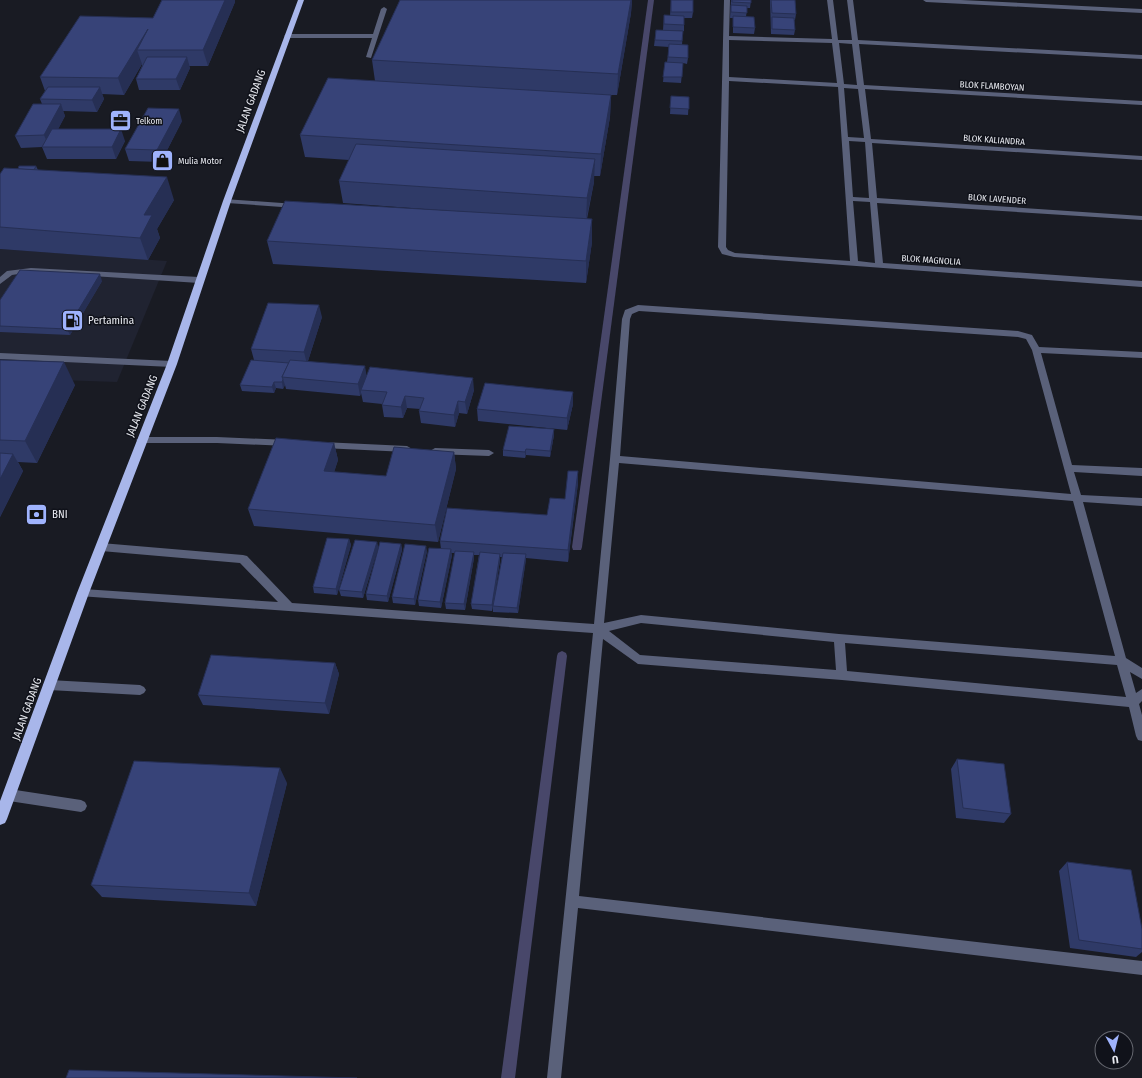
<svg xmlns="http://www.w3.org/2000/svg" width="1142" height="1078" font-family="'Fira Sans Condensed',sans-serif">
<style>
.built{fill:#202331}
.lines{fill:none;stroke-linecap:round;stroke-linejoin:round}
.stream{fill:#48476a;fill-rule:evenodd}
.service{fill:#5a617a;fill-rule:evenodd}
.minor{fill:#5a617a;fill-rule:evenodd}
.trunk{fill:#a8b6ea;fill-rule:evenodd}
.wall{fill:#2f3a67;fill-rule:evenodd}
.shaded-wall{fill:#262f54}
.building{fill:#374378;stroke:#262f54}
.labels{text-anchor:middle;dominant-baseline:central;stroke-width:3;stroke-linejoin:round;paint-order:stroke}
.far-street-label{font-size:9px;fill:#e8eaf0;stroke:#10121a}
.far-poi-label{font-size:9px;fill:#e8eaf0;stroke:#10121a;text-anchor:start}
.street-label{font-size:11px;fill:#e8eaf0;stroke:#10121a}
.poi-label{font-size:11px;fill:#e8eaf0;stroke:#10121a;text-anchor:start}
</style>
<rect width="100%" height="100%" fill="#191b23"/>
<!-- built -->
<path class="built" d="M0,249L167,261L117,382L0,378Z"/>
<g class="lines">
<!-- stream -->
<g class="stream">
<path d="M648,0H654L582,547L581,550H573L572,547Z"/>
<path d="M562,651L566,653L567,656L515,1078H501L557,656L558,653Z"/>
</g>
<!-- service -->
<g class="service">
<path d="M384,7L387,9L371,58L366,57L372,38H287L284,36L287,34H373L381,9Z"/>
<path d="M224,199L296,204L300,206L296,208L227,203H224Z"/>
<path d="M31,268L199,277L203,280L199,283L31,272L12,275L0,284V277L7,271Z"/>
<path d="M0,353L172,361L176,364L172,367L0,359Z"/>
<path d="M141,437H217L288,440L293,443L288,446L217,443H141L136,440Z"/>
<path d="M322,442L407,446L412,449L407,452L322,448L317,445Z"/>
<path d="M435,448L489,450L494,453L489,456L435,454L430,451Z"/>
<path d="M49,680L140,685L144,687L146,690L144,693L140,695L49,690L45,688L43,685L45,682Z"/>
<path d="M9,789L81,800L85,802L87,806L85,810L81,812L9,801L5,799L3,795L5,791Z"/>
</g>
<!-- minor -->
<g class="minor">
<path d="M724,0H730L729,36L832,39L827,0H833L838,40H852L847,0H853L858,40L1142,55V59L859,44L864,85L1142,101V105L865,89L871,139L1142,156V160L872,143L877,198L1142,216V220L877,203L883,263L1142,281V287L734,257L722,254L718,247ZM729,40L832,43L837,83L729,77ZM839,43L852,44L857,85L844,84ZM729,81L838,87L850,261L735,253L728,250L726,247ZM844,88L858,89L864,138L848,137ZM849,141L865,142L869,198L853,197ZM853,201L870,202L875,263L858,261Z"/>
<path d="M923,0H961L1142,9V13L926,2Z"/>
<path d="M638,305L1018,331L1032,335L1039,347L1142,352V358L1041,353L1072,465L1142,468V476L1074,472L1081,495L1142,498V506L1083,502L1126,658L1142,668V679L1130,672L1136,693L1142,689V701L1139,704L1142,715V741L1138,740L1136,736L1129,707L842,680L638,664L603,639L579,896L1142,961V975L578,908L561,1078H547L593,633L79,596L78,593L79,590L83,589L278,602L240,563L101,551L97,550L96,547L97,544L101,543L243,555L247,556L292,603L594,624L610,459L622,319L625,310ZM639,311L1018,337L1026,339L1032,350L1071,494L620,456L630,319L632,314ZM619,463L1073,501L1115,656L839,634L641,615L604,623ZM641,623L834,642L836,670L640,655L609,631ZM845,643L1117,665L1126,697L847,671Z"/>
</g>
<!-- trunk -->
<path class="trunk" d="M298,0H304L231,201L177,364L89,593L7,819L5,823L0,825V801L77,593L167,364L223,201Z"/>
</g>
<!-- wall -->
<g class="wall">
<path d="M162,0H235V2L208,66H189L190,68L180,90H139L136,79L142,66V64L124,95L102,94L104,99L97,112L63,111L65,116L58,129L125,141L116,159H47L42,147L21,148L15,136L42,104L40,99L45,91L40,77L153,18Z"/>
<path d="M400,0H632L631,13L617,95H611L610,117L600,176H594V182L587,219L592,242L586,283L273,264L267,241L465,212L343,203L339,181L349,160L305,157L300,135L375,81L372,60Z"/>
<path d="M671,0L693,12L692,18H684V31L663,30L664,15L670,16Z"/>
<path d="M731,0H751L750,8H747L746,17L755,28L754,34L733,33V18H730Z"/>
<path d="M770,0H795L796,14L795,20H794L795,30L794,35L771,34Z"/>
<path d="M656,30L683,31L682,45L688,58L687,64L683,63L681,83L663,82L665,62H667L669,47L654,46Z"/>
<path d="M671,96L689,97L688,115L670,114Z"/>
<path d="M182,121L161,162L129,161L125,149Z"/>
<path d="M36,166L38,170L174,200L157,229L160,238L148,260L0,249V174L18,169Z"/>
<path d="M102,281L70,335L0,332V300Z"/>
<path d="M322,317L308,361L366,375L474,390L467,414L459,413L455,427L421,423L419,411L420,409L407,408L403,418L384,417L382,405V404L363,402L361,393L360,396L286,389L285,385L283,389L276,388L274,393L242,391L240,385L254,360L251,349Z"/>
<path d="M0,360L75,385L37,463L18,462L23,471L0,517Z"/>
<path d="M573,392V404L567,430L478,421L477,409Z"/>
<path d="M554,435L550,457L526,455L525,458L503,456V450Z"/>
<path d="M334,443L338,460L334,472L386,476L454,452L456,469L438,542L254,526L248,509Z"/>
<path d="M578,471V483L568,562L526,558L518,613L493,612V606L492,611L472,609L471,604L479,555H474V558L465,610L446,609L445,603L455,553H451L452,555L441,608L419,606L418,600L441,549L440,541L547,515L565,499ZM500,557H502L494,602L500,560Z"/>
<path d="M349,539L351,545L337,595L314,593L313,587Z"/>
<path d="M377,542L378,548L363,598L341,596L339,590Z"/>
<path d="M401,544L402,550L388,602L367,600L366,594Z"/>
<path d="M427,551L415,605L393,603L392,597Z"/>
<path d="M335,663L339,674L329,714L203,705L198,695Z"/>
<path d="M957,759L1011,814L1004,823L956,818L951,769Z"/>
<path d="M287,783L256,906L102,897L91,885Z"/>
<path d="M1067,862L1142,929V952L1136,957L1070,948L1059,871Z"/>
</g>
<!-- shaded-wall -->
<g class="shaded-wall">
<path d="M225,0H235V2L208,66L203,50Z"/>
<path d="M631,0H632L631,13L617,95L618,74Z"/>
<path d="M148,29L137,50L142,64L124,95L118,78Z"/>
<path d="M187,57L190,68L180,90L176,79Z"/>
<path d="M100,87L104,99L97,112L92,100Z"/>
<path d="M611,95L610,117L600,176L601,154Z"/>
<path d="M61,104L65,116L49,147L44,135Z"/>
<path d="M179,109L182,121L161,162L157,150Z"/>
<path d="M121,129L125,141L116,159L112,147Z"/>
<path d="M595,159L594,182L586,220L587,198Z"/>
<path d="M167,177L174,200L157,229L160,238L148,260L140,238L144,215Z"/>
<path d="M592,219V242L586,283V261Z"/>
<path d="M100,274L102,281L70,335L67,329Z"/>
<path d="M319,305L322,317L307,364L304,352Z"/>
<path d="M64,362L75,385L37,463L25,441Z"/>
<path d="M365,366L367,378L361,390V393L360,396L358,384Z"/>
<path d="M473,378L474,390L467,414L465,402Z"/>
<path d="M283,379L285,385L283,389L282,382Z"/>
<path d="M274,382L276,388L274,393L272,387Z"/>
<path d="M573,392V404L567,430V418Z"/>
<path d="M405,396L407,408L403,418L401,407Z"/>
<path d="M458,401L459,413L455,427L454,415Z"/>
<path d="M554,429V435L550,457V451Z"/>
<path d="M334,443L338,460L329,488L324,471Z"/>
<path d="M526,449V455L525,458V452Z"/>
<path d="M454,452L456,469L438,542L435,525Z"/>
<path d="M13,454L23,471L0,517V479Z"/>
<path d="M578,471V483L568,562V550Z"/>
<path d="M349,539L351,545L337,595L336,589Z"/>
<path d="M377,542L378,548L363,598L362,592Z"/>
<path d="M401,544L402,550L388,602L387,596Z"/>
<path d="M426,546L427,551L415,605L414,599Z"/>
<path d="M451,549L452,555L441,608L440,602Z"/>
<path d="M474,552V558L465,610L464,604Z"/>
<path d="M500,554V560L492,611V605Z"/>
<path d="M526,554V560L518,613L517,608Z"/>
<path d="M335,663L339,674L329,714L325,703Z"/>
<path d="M280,768L287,783L256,906L249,893Z"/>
</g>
<!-- building -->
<g class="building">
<path d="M162,0H225L203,50H137L148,29L118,78L40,77L80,16L153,18Z"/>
<path d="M400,0H631L618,74L372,60Z"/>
<rect x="671" y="0" width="22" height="12"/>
<path d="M732,0H751V3L732,2Z"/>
<path d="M771,0H795L796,14L772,13Z"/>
<path d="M731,5L747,6V13L731,12Z"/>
<path d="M664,15L684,16V25L664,24Z"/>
<path d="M733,16L754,17L755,28L733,27Z"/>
<path d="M772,17L794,18L795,30L772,29Z"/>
<path d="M656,30L683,31L682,41L655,40Z"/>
<path d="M669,44L688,45V58L668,57Z"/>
<path d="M147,57H187L176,79H136Z"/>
<path d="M665,62L683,63L682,77H663Z"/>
<path d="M328,78L611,95L601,154L300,135Z"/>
<path d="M48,87H100L92,100L40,99Z"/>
<path d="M671,96L689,97V109L670,108Z"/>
<path d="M33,104H61L44,135L15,136Z"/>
<path d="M148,108L179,109L157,150L125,149Z"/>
<path d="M52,129H121L112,147H42Z"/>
<path d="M356,144L595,159L587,198L339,181Z"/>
<path d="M19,166H36L34,170L18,169Z"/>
<path d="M4,168L167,177L144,215H152L140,238L0,227V174Z"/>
<path d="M285,201L592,219L586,261L267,241Z"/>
<path d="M20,270L100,274L67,329L0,326V300Z"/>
<path d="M268,303L319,305L304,352L251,349Z"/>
<path d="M0,360L64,362L25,441L0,440Z"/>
<path d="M251,360L289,363L282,377L283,379L282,382H274L272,387L240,385Z"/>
<path d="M290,360L365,366L358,384L282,377Z"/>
<path d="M370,367L473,378L465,402L458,401L454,415L419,411L424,398L405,396L401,407L382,405L387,392L361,390Z"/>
<path d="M485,383L573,392L567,418L477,409Z"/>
<path d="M509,426L554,429L550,451L526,449L525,452L503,450Z"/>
<path d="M276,438L334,443L324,471L386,476L394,447L454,452L435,525L248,509Z"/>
<path d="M0,453L13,454L0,479Z"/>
<path d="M568,471H578L568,550L440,541L447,508L547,515L550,498L565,499Z"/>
<path d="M327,538L349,539L336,589L313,587Z"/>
<path d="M355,540L377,542L362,592L339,590Z"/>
<path d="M380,542L401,544L387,596L366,594Z"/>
<path d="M405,544L426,546L414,599L392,597Z"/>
<path d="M429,548L451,549L440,602L418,600Z"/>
<path d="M455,551L474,552L464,604L445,603Z"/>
<path d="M480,552L500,554L492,605L471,604Z"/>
<path d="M503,553L526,554L517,608L493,606Z"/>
<path d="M211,655L335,663L325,703L198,695Z"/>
<path d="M957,759L1004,764L1011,814L963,808Z"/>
<path d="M134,761L280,768L249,893L91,885Z"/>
<path d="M1067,862L1131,870L1142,929V949L1079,940Z"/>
<path d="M69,1070L357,1078H66Z"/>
</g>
<!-- icons -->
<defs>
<symbol id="office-square" viewBox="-11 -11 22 22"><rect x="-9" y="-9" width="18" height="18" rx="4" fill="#9fb3fd" stroke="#10121a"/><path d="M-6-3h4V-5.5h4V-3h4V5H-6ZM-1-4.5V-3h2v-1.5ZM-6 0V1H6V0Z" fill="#111"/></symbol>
<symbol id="shop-square" viewBox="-11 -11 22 22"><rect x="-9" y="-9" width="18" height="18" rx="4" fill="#9fb3fd" stroke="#10121a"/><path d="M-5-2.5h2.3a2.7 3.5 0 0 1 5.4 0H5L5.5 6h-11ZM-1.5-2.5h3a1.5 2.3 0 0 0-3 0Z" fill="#111"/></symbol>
<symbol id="fuel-square" viewBox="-11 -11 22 22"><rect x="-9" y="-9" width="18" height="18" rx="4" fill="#9fb3fd" stroke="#10121a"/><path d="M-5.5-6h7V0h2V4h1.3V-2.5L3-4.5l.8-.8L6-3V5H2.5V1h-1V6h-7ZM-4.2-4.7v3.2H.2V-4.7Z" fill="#111"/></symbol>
<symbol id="bank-square" viewBox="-11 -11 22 22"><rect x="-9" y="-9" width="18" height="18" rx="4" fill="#9fb3fd" stroke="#10121a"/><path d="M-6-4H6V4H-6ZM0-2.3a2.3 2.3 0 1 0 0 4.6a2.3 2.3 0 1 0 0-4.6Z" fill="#111"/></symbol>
</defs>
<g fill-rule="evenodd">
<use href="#office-square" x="108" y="108" width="25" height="25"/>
<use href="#shop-square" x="150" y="148" width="25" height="25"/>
<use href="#fuel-square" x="60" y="308" width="25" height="25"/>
<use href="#bank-square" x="24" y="502" width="25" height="25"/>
</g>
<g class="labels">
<!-- far-street labels -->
<g class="far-street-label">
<text transform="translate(992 86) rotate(3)">BLOK FLAMBOYAN</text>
<text transform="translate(994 140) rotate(4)">BLOK KALIANDRA</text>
<text transform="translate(997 199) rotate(4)">BLOK LAVENDER</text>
<text transform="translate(931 260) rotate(4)">BLOK MAGNOLIA</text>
</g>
<!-- far-poi labels -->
<g class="far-poi-label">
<text x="136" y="121">Telkom</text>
<text x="178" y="161">Mulia Motor</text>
</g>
<!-- street labels -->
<g class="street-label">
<text transform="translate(251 101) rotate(-70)">JALAN GADANG</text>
<text transform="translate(142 406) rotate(-68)">JALAN GADANG</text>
<text transform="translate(27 709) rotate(-70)">JALAN GADANG</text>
</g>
<!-- poi labels -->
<g class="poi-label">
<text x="88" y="320">Pertamina</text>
<text x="52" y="514">BNI</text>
</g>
</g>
<!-- north arrow -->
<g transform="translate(1114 1050) rotate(173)"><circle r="19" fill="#10121a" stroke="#666870"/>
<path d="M0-3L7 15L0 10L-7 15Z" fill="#9fb3fd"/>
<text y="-6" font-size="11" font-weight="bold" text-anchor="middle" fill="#e8eaf0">U</text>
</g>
</svg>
